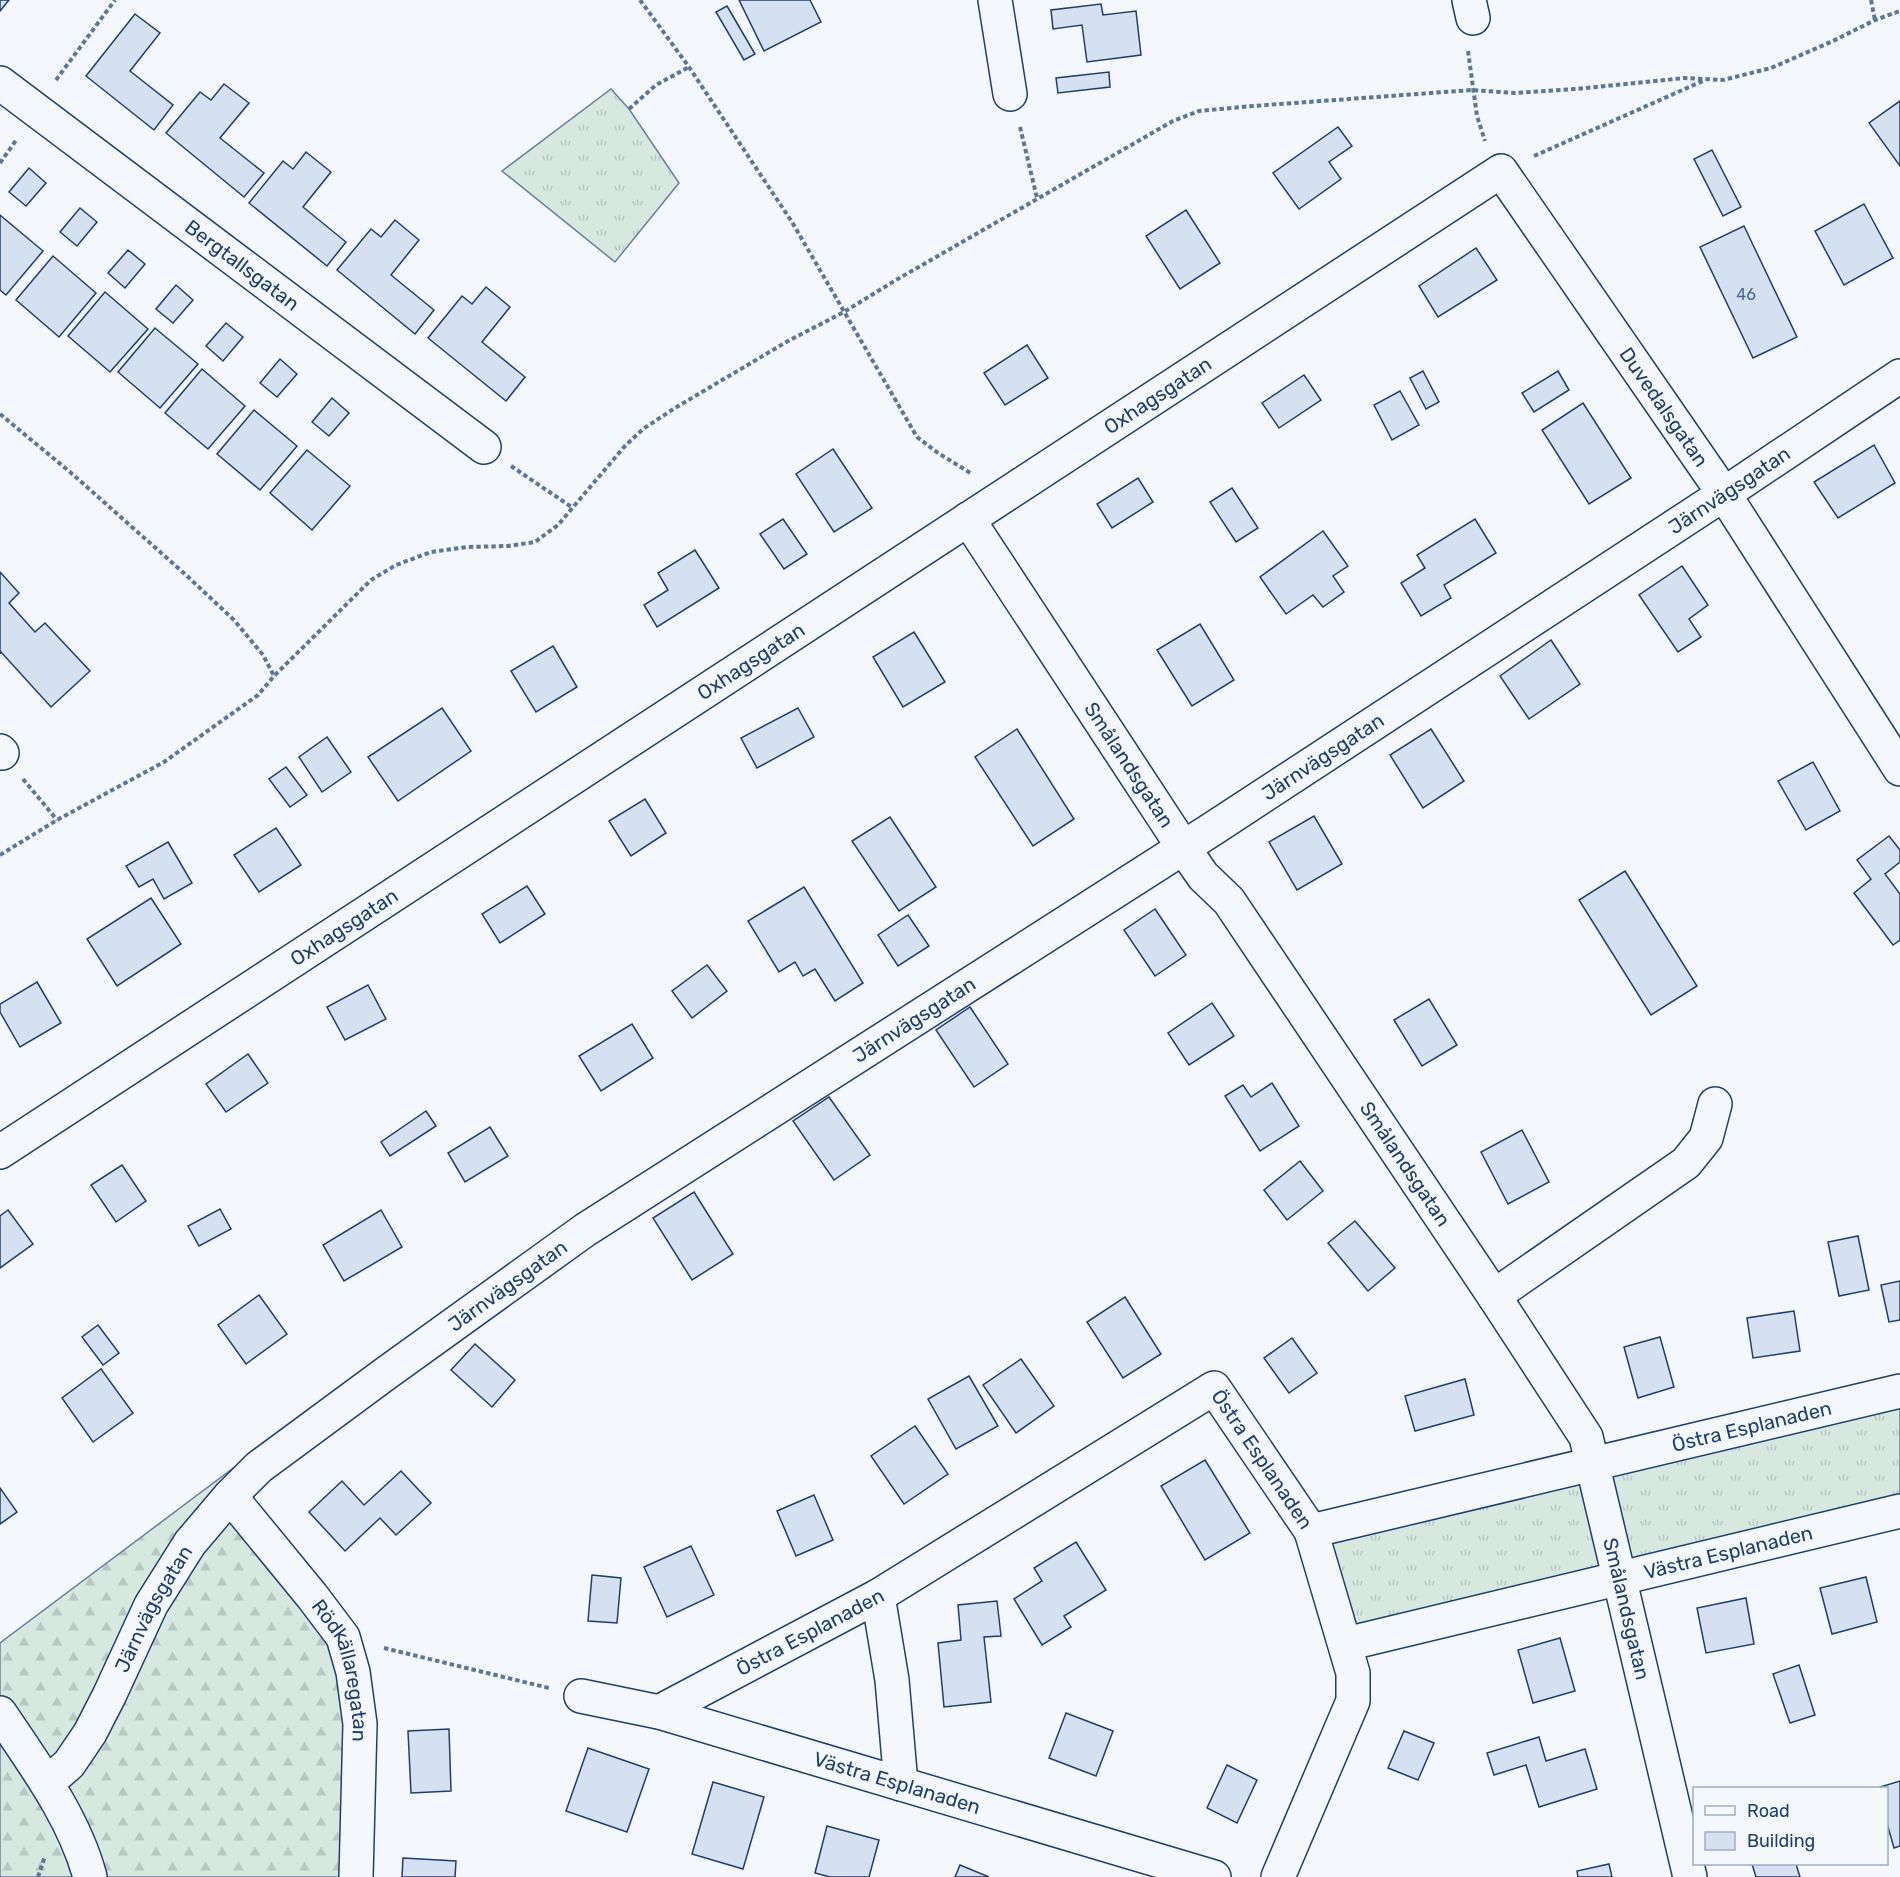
<svg xmlns="http://www.w3.org/2000/svg" width="1900" height="1877" font-family="Rubik,sans-serif">
<style>
.grass{fill:url(#grass-tufts);stroke:#687fa3;stroke-width:1.5}
.forest{fill:url(#forest-firs);stroke:#687fa3;stroke-width:1.5}
.building{fill:#d5e0f0;stroke:#1d3f73;stroke-width:1.5}
.lines{fill:none;stroke-linecap:round;stroke-linejoin:round}
.minor-casing{stroke:#1d3f73;stroke-width:36}
.path{stroke:#5e769c;stroke-width:4;stroke-dasharray:4.5 3;stroke-linecap:butt}
.minor{stroke:#f4f7fb;stroke-width:33}
.labels{text-anchor:middle;dominant-baseline:central;stroke-width:4.5;stroke-linejoin:round;paint-order:stroke}
.number-label{font-size:16px;fill:#4b6792}
.street-label{font-size:20px;fill:#1d3f73;stroke:#f4f7fb}
</style>
<defs>
<pattern id="grass-tufts" width="24" height="20" patternUnits="userSpaceOnUse" patternTransform="scale(1.5)"><rect width="24" height="20" fill="#d7e8df"/><path d="M3 7l-1-3M5 7V3M7 7l1-3M15 17l-1-3M17 17v-4M19 17l1-3" fill="none" stroke="#b8c8c3"/></pattern>
<pattern id="forest-firs" width="22" height="20" patternUnits="userSpaceOnUse" patternTransform="scale(1.5)"><rect width="22" height="20" fill="#d7e8df"/><path d="M5 1l3.5 6h-7zM16 11l3.5 6h-7z" fill="#b8c8c3"/></pattern>
</defs>
<rect width="100%" height="100%" fill="#f4f7fb"/>
<!-- grass -->
<g class="grass">
<path d="M611,89L629,109L679,183L615,262L502,171Z"/>
<path d="M1900,1380V1501L1342,1638L1307,1530Z"/>
</g>
<!-- forest -->
<path class="forest" d="M240,1463L273,1552L336,1632L357,1748L344,1877H0V1643Z"/>
<!-- building -->
<g class="building">
<path d="M0,0H9L0,11Z"/>
<path d="M739,0H810L821,22L764,51Z"/>
<path d="M1101,4L1103,15L1136,11L1141,55L1087,62L1082,25L1053,29L1051,10Z"/>
<path d="M727,6L755,54L744,60L716,12Z"/>
<path d="M135,14L160,33L130,71L173,105L154,130L86,76Z"/>
<path d="M1109,72L1110,87L1058,93L1056,78Z"/>
<path d="M224,84L249,103L220,138L264,173L244,197L166,133L200,92L211,100Z"/>
<path d="M1900,101V166L1869,123Z"/>
<path d="M1338,127L1352,146L1329,162L1341,179L1299,209L1273,173Z"/>
<path d="M1712,150L1741,207L1723,216L1694,159Z"/>
<path d="M306,152L331,172L303,207L346,242L327,266L249,203L283,161L293,169Z"/>
<path d="M29,168L46,183L26,206L9,192Z"/>
<path d="M1864,204L1893,258L1844,285L1815,231Z"/>
<path d="M80,208L97,222L77,246L60,232Z"/>
<path d="M1186,210L1220,263L1180,289L1146,236Z"/>
<path d="M0,215L43,251L6,295L0,290Z"/>
<path d="M395,220L419,240L391,275L434,310L415,334L337,270L371,229L381,237Z"/>
<path d="M1744,226L1797,337L1753,358L1700,247Z"/>
<path d="M1476,248L1497,280L1438,317L1419,286Z"/>
<path d="M128,250L145,264L125,288L108,273Z"/>
<path d="M53,256L96,293L59,337L16,300Z"/>
<path d="M176,285L193,300L173,323L156,309Z"/>
<path d="M486,287L510,307L482,342L525,377L506,401L428,338L462,296L472,304Z"/>
<path d="M105,292L148,329L110,372L68,336Z"/>
<path d="M226,323L243,337L223,361L206,346Z"/>
<path d="M155,328L198,364L160,408L118,372Z"/>
<path d="M1027,345L1048,378L1005,405L984,373Z"/>
<path d="M280,359L297,374L277,397L260,383Z"/>
<path d="M202,369L245,406L208,449L165,413Z"/>
<path d="M1423,371L1439,402L1426,409L1410,378Z"/>
<path d="M1558,371L1569,390L1534,412L1522,393Z"/>
<path d="M1304,375L1321,400L1279,428L1262,403Z"/>
<path d="M1400,391L1419,425L1392,440L1374,405Z"/>
<path d="M332,398L349,413L329,436L312,422Z"/>
<path d="M1583,403L1631,478L1589,504L1542,430Z"/>
<path d="M254,410L297,446L260,490L217,454Z"/>
<path d="M1874,445L1895,483L1838,518L1814,482Z"/>
<path d="M833,449L872,508L834,532L796,474Z"/>
<path d="M307,450L350,486L312,530L270,493Z"/>
<path d="M1138,478L1153,502L1112,528L1097,504Z"/>
<path d="M1232,488L1258,528L1236,542L1210,502Z"/>
<path d="M783,519L807,554L784,569L760,534Z"/>
<path d="M1475,519L1496,553L1444,585L1451,598L1421,616L1401,583L1425,568L1417,555Z"/>
<path d="M1323,531L1348,566L1333,576L1344,592L1323,607L1313,595L1286,614L1260,577Z"/>
<path d="M695,550L719,588L657,627L644,605L668,590L658,573Z"/>
<path d="M1682,566L1708,605L1689,619L1701,637L1678,652L1639,595Z"/>
<path d="M0,572L19,593L9,603L35,632L45,623L90,671L51,707L1,652L0,654Z"/>
<path d="M1200,624L1234,680L1192,706L1157,650Z"/>
<path d="M914,632L945,682L903,707L873,657Z"/>
<path d="M1551,640L1580,684L1529,719L1500,676Z"/>
<path d="M553,646L577,687L536,712L511,671Z"/>
<path d="M442,708L471,751L398,801L368,757Z"/>
<path d="M798,708L814,737L757,768L741,738Z"/>
<path d="M1017,729L1074,819L1033,846L975,757Z"/>
<path d="M1431,729L1464,781L1423,808L1390,755Z"/>
<path d="M327,737L351,772L322,792L299,757Z"/>
<path d="M1813,762L1840,811L1806,830L1778,781Z"/>
<path d="M286,767L307,795L290,807L269,779Z"/>
<path d="M645,799L666,833L631,856L609,821Z"/>
<path d="M1314,816L1342,864L1297,890L1269,842Z"/>
<path d="M890,817L936,887L899,911L852,841Z"/>
<path d="M276,828L301,865L259,892L234,855Z"/>
<path d="M1889,836L1900,850V862L1885,874L1900,894V940L1893,945L1854,893L1871,879L1857,860Z"/>
<path d="M168,842L192,883L164,899L153,879L139,887L126,866Z"/>
<path d="M1625,871L1697,986L1651,1015L1579,900Z"/>
<path d="M527,886L545,914L500,943L482,914Z"/>
<path d="M804,887L863,983L835,1001L815,969L803,976L795,962L779,972L748,921Z"/>
<path d="M151,898L181,944L117,986L87,939Z"/>
<path d="M1155,909L1186,955L1155,976L1124,930Z"/>
<path d="M908,915L929,946L898,966L878,935Z"/>
<path d="M707,965L727,991L692,1018L672,991Z"/>
<path d="M37,982L61,1023L20,1047L0,1012V1004Z"/>
<path d="M368,985L386,1019L345,1040L327,1007Z"/>
<path d="M1429,999L1457,1045L1422,1066L1394,1020Z"/>
<path d="M1212,1003L1234,1036L1189,1065L1168,1033Z"/>
<path d="M970,1007L1008,1064L974,1087L936,1030Z"/>
<path d="M632,1024L653,1058L601,1091L579,1056Z"/>
<path d="M248,1054L268,1083L226,1112L206,1084Z"/>
<path d="M1272,1083L1299,1126L1260,1151L1225,1096L1243,1085L1251,1097Z"/>
<path d="M829,1097L870,1155L834,1180L793,1121Z"/>
<path d="M426,1111L436,1126L390,1156L381,1142Z"/>
<path d="M490,1127L508,1156L465,1182L448,1153Z"/>
<path d="M1522,1130L1549,1182L1508,1204L1481,1152Z"/>
<path d="M1300,1161L1323,1191L1287,1220L1264,1190Z"/>
<path d="M122,1165L146,1201L116,1222L91,1185Z"/>
<path d="M694,1192L733,1254L692,1280L653,1218Z"/>
<path d="M220,1209L231,1229L199,1246L188,1226Z"/>
<path d="M8,1210L33,1244L0,1268V1216Z"/>
<path d="M381,1210L402,1247L344,1281L323,1245Z"/>
<path d="M1355,1221L1395,1268L1368,1291L1328,1243Z"/>
<path d="M1858,1236L1869,1290L1839,1296L1828,1242Z"/>
<path d="M1900,1281V1320L1889,1322L1881,1285Z"/>
<path d="M259,1295L287,1334L246,1364L218,1325Z"/>
<path d="M1125,1297L1161,1354L1123,1378L1087,1322Z"/>
<path d="M1794,1311L1800,1351L1753,1358L1747,1318Z"/>
<path d="M98,1325L119,1353L103,1365L82,1337Z"/>
<path d="M1660,1337L1674,1387L1638,1398L1624,1347Z"/>
<path d="M1292,1338L1317,1373L1289,1393L1264,1358Z"/>
<path d="M475,1344L515,1380L492,1407L451,1370Z"/>
<path d="M1021,1359L1054,1406L1016,1433L983,1385Z"/>
<path d="M101,1369L133,1413L93,1442L62,1398Z"/>
<path d="M969,1376L998,1426L956,1449L928,1399Z"/>
<path d="M1465,1379L1474,1415L1415,1431L1405,1396Z"/>
<path d="M915,1426L948,1474L904,1504L871,1456Z"/>
<path d="M1205,1460L1250,1533L1205,1560L1161,1486Z"/>
<path d="M401,1471L431,1503L396,1535L380,1518L345,1551L309,1512L342,1481L364,1505Z"/>
<path d="M0,1488L17,1512L0,1524Z"/>
<path d="M814,1495L833,1540L796,1556L777,1511Z"/>
<path d="M1076,1542L1106,1590L1064,1616L1071,1627L1042,1645L1014,1599L1042,1581L1034,1568Z"/>
<path d="M691,1546L714,1595L667,1617L644,1567Z"/>
<path d="M592,1575L621,1578L617,1623L588,1621Z"/>
<path d="M1866,1577L1877,1622L1832,1634L1820,1588Z"/>
<path d="M1746,1598L1754,1644L1706,1653L1697,1608Z"/>
<path d="M997,1601L1001,1636L984,1637L991,1702L944,1707L938,1643L961,1640L958,1605Z"/>
<path d="M1560,1638L1575,1691L1533,1703L1518,1650Z"/>
<path d="M1799,1665L1815,1715L1790,1723L1773,1674Z"/>
<path d="M1066,1713L1113,1731L1096,1776L1049,1758Z"/>
<path d="M449,1729L451,1791L411,1793L408,1731Z"/>
<path d="M1404,1731L1434,1743L1418,1780L1388,1768Z"/>
<path d="M1539,1737L1546,1761L1585,1749L1597,1789L1539,1807L1526,1765L1494,1775L1487,1753Z"/>
<path d="M588,1748L649,1769L627,1832L566,1811Z"/>
<path d="M1227,1765L1257,1780L1237,1823L1207,1808Z"/>
<path d="M1900,1781V1846L1894,1848L1886,1820V1788H1877Z"/>
<path d="M713,1782L764,1797L743,1869L692,1854Z"/>
<path d="M827,1826L879,1840L869,1877H830L815,1873Z"/>
<path d="M403,1858L456,1861L455,1877H402Z"/>
<path d="M1609,1864L1612,1877H1578L1577,1871Z"/>
<path d="M1752,1864H1796L1800,1877H1756Z"/>
<path d="M960,1865L989,1877H955Z"/>
</g>
<g class="lines">
<defs>
<g id="minor">
<path d="M995,0L1010,94"/>
<path d="M1469,0L1473,18"/>
<path id="s1" d="M0,83L484,447"/>
<path id="s2" d="M968,519L1183,847L1203,876L1229,901L1494,1296L1586,1437L1690,1877"/>
<path d="M0,751L2,753"/>
<path id="s3" d="M0,1152L1501,171L1724,494L1900,769"/>
<path d="M1494,1296L1686,1163L1706,1138L1715,1104"/>
<path id="s4" d="M230,1496L312,1596L343,1637L353,1672L360,1724L356,1877"/>
<path id="s5" d="M1311,1531L1900,1391"/>
<path d="M878,1596L892,1680L901,1784"/>
<path id="s6" d="M1346,1644L1900,1511"/>
<path id="s7" d="M581,1696L659,1712L1214,1877"/>
<path id="s8" d="M659,1712L878,1596L1214,1388L1311,1531L1353,1673V1701L1278,1877"/>
<path d="M0,1713C34,1764 74,1817 90,1877"/>
<path id="s9" d="M47,1783L69,1764L90,1733L109,1696L151,1605L190,1543L230,1496L259,1467L385,1374L585,1230L1214,828L1724,494L1900,376"/>
</g>
</defs>
<!-- minor casing -->
<use href="#minor" class="minor-casing"/>
<!-- path -->
<g class="path">
<path d="M640,0L689,67L792,222L917,437L938,453L972,474"/>
<path d="M1871,0L1875,20"/>
<path d="M1468,51L1477,116L1485,141"/>
<path d="M56,80L115,0"/>
<path d="M629,109L656,85L689,67"/>
<path d="M1020,127L1037,198"/>
<path d="M1534,156L1705,80"/>
<path d="M0,163L17,139"/>
<path d="M0,414L70,472L186,575L234,620L263,655L274,676"/>
<path d="M511,466L573,508"/>
<path d="M23,779L57,820"/>
<path d="M0,855L57,820L164,762L258,695L274,676L371,580L396,565L431,552L467,547L508,546L535,542L558,525L624,447L643,429L675,408L788,341L844,312L896,280L1173,121L1199,111L1253,106L1472,90L1515,93L1576,89L1684,78L1723,80L1771,68L1833,41L1875,20L1900,11"/>
<path d="M384,1648L549,1688"/>
<path d="M38,1877L45,1856"/>
</g>
<!-- minor -->
<use href="#minor" class="minor"/>
</g>
<g class="labels">
<!-- number labels -->
<g class="number-label">
<text x="1746" y="294">46</text>
</g>
<!-- street labels -->
<g class="street-label">
<text stroke="none"><textPath href="#s1" startOffset="303">Bergtallsgatan</textPath></text>
<text stroke="none"><textPath href="#s3" startOffset="1383">Oxhagsgatan</textPath></text>
<text stroke="none"><textPath href="#s3" startOffset="2080">Duvedalsgatan</textPath></text>
<text stroke="none"><textPath href="#s9" startOffset="2150">Järnvägsgatan</textPath></text>
<text stroke="none"><textPath href="#s3" startOffset="897">Oxhagsgatan</textPath></text>
<text stroke="none"><textPath href="#s9" startOffset="1664">Järnvägsgatan</textPath></text>
<text stroke="none"><textPath href="#s2" startOffset="294">Smålandsgatan</textPath></text>
<text stroke="none"><textPath href="#s3" startOffset="411">Oxhagsgatan</textPath></text>
<text stroke="none"><textPath href="#s9" startOffset="1178">Järnvägsgatan</textPath></text>
<text stroke="none"><textPath href="#s2" startOffset="780">Smålandsgatan</textPath></text>
<text stroke="none"><textPath href="#s9" startOffset="692">Järnvägsgatan</textPath></text>
<text stroke="none"><textPath href="#s5" startOffset="453">Östra Esplanaden</textPath></text>
<text stroke="none"><textPath href="#s8" startOffset="729">Östra Esplanaden</textPath></text>
<text stroke="none"><textPath href="#s6" startOffset="393">Västra Esplanaden</textPath></text>
<text stroke="none"><textPath href="#s2" startOffset="1284">Smålandsgatan</textPath></text>
<text stroke="none"><textPath href="#s9" startOffset="206">Järnvägsgatan</textPath></text>
<text stroke="none"><textPath href="#s8" startOffset="171">Östra Esplanaden</textPath></text>
<text stroke="none"><textPath href="#s4" startOffset="212">Rödkällaregatan</textPath></text>
<text stroke="none"><textPath href="#s7" startOffset="328">Västra Esplanaden</textPath></text>
</g>
</g>
<!-- legend -->
<rect x="1693" y="1787" width="195" height="78" fill="#f4f7fb" stroke="#9eadc5" stroke-width="1.5"/>
<rect x="1705" y="1806" width="30" height="9" fill="#f4f7fb" stroke="#9eadc5" stroke-width="1.5"/>
<text x="1747" y="1817" font-size="18" fill="#1d3f73">Road</text>
<rect x="1705" y="1832" width="30" height="18" fill="#d5e0f0" stroke="#9eadc5" stroke-width="1.5"/>
<text x="1747" y="1847" font-size="18" fill="#1d3f73">Building</text>
</svg>
